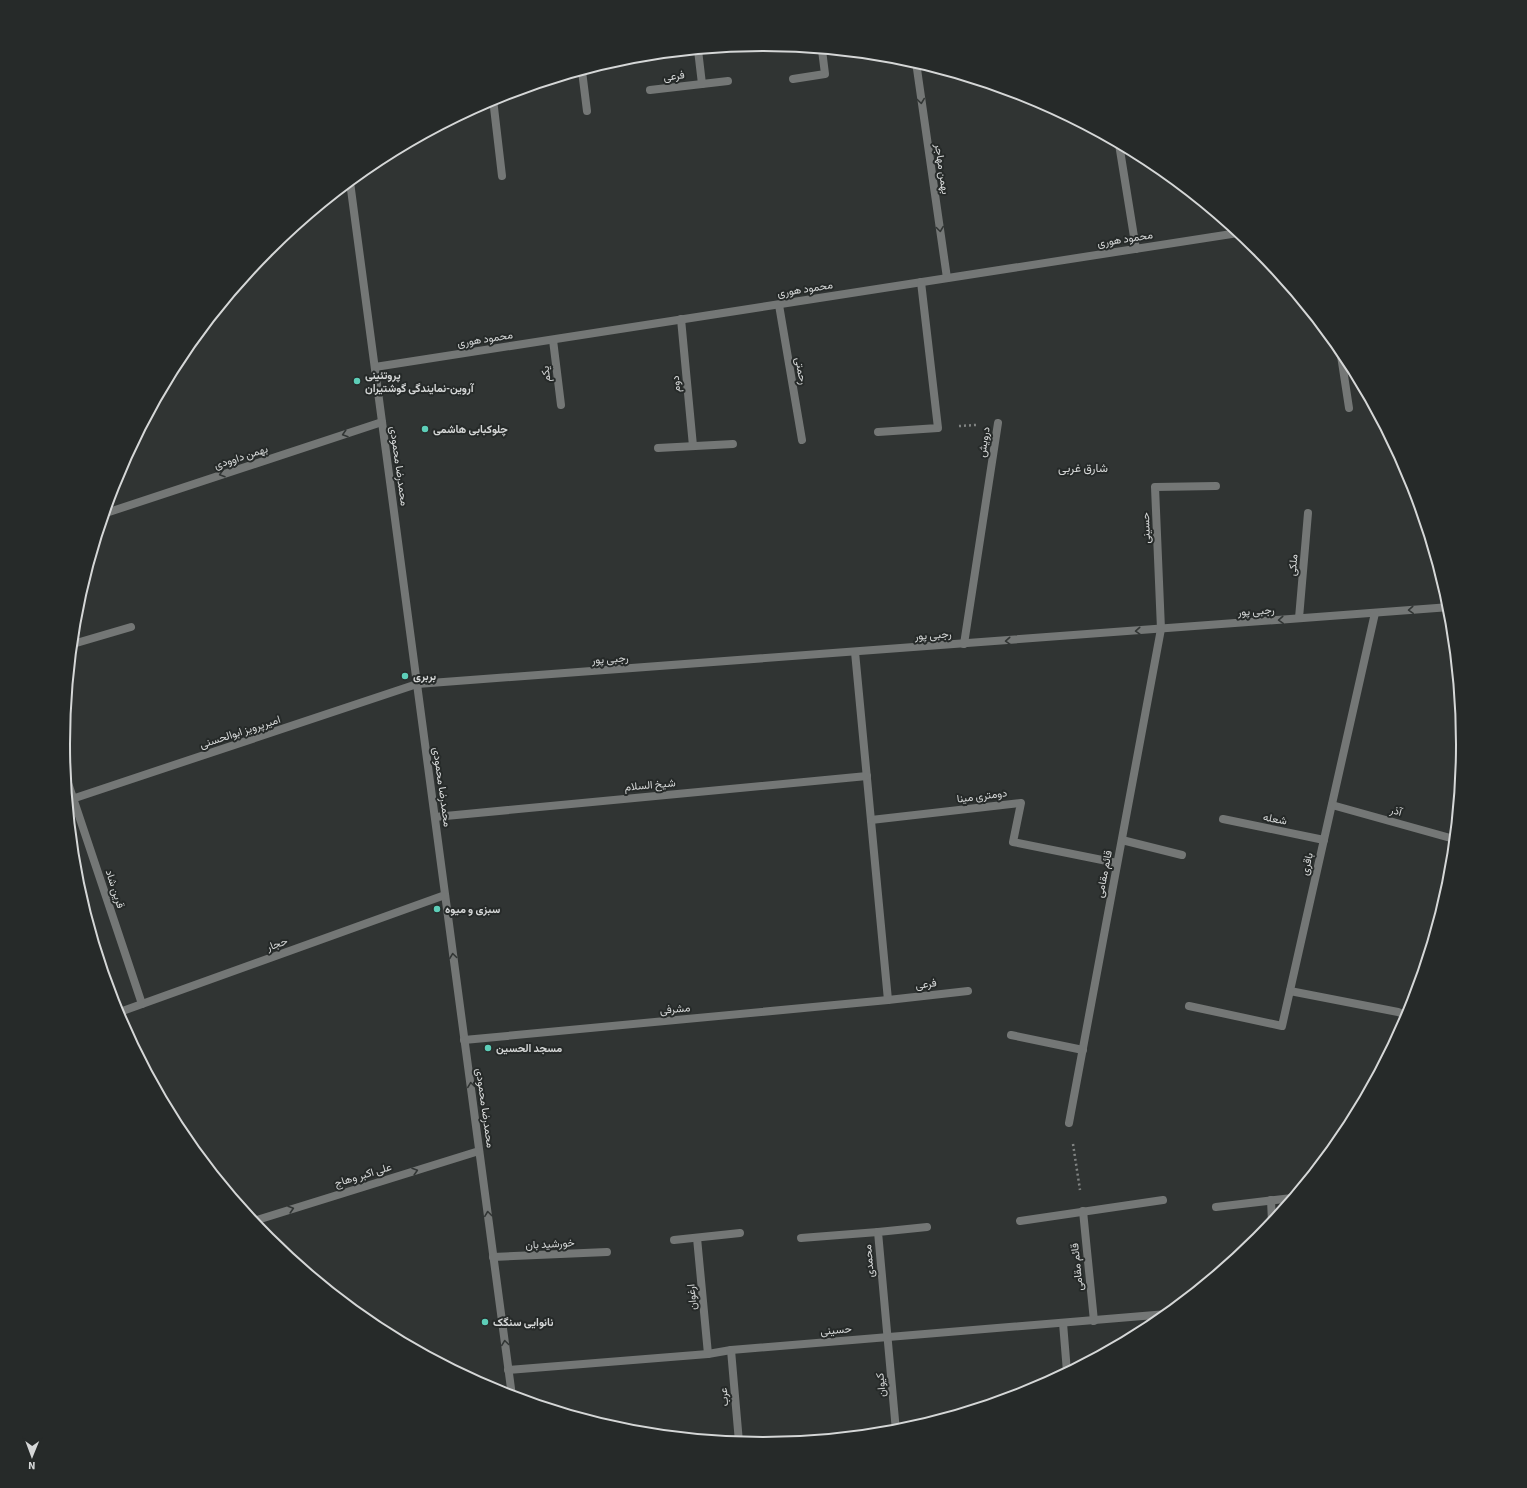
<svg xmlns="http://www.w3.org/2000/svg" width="1527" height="1488" font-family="'Source Sans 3',Vazirmatn,sans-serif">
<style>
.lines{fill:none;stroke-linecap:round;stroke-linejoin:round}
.path{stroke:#818483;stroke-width:2.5;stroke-dasharray:2 3;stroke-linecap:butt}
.minor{stroke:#747776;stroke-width:8}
.oneway{stroke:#323635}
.poi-dot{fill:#5dceb8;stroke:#262a29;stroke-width:1.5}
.labels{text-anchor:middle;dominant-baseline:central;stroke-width:4;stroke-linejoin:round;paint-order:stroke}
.street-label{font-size:11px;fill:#d5d7d7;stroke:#262a29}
.poi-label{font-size:11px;font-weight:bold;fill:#d5d7d7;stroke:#262a29;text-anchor:start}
.neighbourhood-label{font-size:12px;fill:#d5d7d7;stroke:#262a29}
.rim{fill:none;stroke:#d5d7d7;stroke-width:2}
</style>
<rect width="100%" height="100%" fill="#303433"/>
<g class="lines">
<!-- path -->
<g class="path">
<path d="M959,426L976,425"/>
<path d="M1073,1144L1080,1190"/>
</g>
<!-- minor -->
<g class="minor">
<path d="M698,50L702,84"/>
<path d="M916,62L947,278"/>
<path d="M582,71L587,111"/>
<path d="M793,79L825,74L822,50"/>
<path d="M650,90L728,81"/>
<path d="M493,99L502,176"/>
<path d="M1119,144L1136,249"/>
<path d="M350,182L512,1396"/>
<path d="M779,305L802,440"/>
<path d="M681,319L693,446"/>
<path d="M553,340L561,405"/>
<path d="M1340,349L1349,408"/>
<path d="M375,367L1238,233"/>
<path d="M878,432L938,428L921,282"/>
<path d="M658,448L733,444"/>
<path d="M106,513L382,422"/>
<path d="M1299,618L1308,513"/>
<path d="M73,644L131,627"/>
<path d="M964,644L998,423"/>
<path d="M855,652L888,1000"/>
<path d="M67,780L142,1004"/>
<path d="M69,800L417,684L1450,607"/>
<path d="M1332,805L1454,839"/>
<path d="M435,817L867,776"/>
<path d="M1223,819L1324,840"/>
<path d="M871,820L1021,803L1013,842L1117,863"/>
<path d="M1122,840L1182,855"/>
<path d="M1290,991L1398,1012L1408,1016"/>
<path d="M1189,1006L1282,1026L1375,613"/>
<path d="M117,1013L445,895"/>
<path d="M1011,1035L1083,1050"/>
<path d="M464,1040L888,1000L968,991"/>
<path d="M1069,1123L1161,629L1155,487L1216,486"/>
<path d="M1271,1200L1272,1222"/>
<path d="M1216,1207L1292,1198"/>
<path d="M1083,1211L1094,1321"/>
<path d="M254,1221L479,1151"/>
<path d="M1020,1221L1163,1200"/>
<path d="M697,1238L708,1354"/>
<path d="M801,1238L878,1232"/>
<path d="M674,1240L740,1233"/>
<path d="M493,1257L607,1252"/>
<path d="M1063,1323L1067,1372"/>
<path d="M731,1350L739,1442"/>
<path d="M508,1370L708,1354L731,1350L1167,1314"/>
<path d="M896,1431L878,1232L927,1227"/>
</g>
</g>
<!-- one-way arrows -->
<defs><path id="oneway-chevron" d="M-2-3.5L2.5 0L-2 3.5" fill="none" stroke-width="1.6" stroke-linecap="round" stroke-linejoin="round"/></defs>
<g class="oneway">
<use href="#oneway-chevron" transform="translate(921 101) rotate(82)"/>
<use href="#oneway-chevron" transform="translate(940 229) rotate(82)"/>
<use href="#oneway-chevron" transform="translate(345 434) rotate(162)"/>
<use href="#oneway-chevron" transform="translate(222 474) rotate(162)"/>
<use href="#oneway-chevron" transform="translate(1411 610) rotate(176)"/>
<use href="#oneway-chevron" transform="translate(1281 620) rotate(176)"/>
<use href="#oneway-chevron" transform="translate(1138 631) rotate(176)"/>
<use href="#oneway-chevron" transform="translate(1008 641) rotate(176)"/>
<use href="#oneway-chevron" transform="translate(453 956) rotate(-98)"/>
<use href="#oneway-chevron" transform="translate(471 1085) rotate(-98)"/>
<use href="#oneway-chevron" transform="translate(415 1171) rotate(-17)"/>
<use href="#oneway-chevron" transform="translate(291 1209) rotate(-17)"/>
<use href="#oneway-chevron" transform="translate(488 1214) rotate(-97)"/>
<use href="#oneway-chevron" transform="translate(505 1343) rotate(-98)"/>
</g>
<!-- markers -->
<g class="poi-dot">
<circle cx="357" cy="381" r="4"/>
<circle cx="425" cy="429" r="4"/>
<circle cx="405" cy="676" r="4"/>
<circle cx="437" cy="909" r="4"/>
<circle cx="488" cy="1048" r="4"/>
<circle cx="485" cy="1322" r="4"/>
</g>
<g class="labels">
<!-- street labels -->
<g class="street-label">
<text transform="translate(674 76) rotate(-7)">فرعی</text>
<text transform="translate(942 169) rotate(82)">بهمن مهاجر</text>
<text transform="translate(1125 239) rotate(-9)">محمود هوری</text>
<text transform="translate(805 289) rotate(-9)">محمود هوری</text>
<text transform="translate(485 339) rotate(-9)">محمود هوری</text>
<text transform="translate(801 371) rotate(80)">رحمتی</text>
<text transform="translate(546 374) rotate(-97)">یکم</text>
<text transform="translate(676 384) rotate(-96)">دوم</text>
<text transform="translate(984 442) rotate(-82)">درویش</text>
<text transform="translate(241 457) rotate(-18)">بهمن داوودی</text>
<text transform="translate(399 466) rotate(82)">محمدرضا محمودی</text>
<text transform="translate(1146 528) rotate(-92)">حسینی</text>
<text transform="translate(1293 565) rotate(-85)">ملکی</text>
<text transform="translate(1256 611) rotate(-4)">رجبی پور</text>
<text transform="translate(933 635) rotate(-4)">رجبی پور</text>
<text transform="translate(610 659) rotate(-4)">رجبی پور</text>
<text transform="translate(240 732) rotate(-18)">امیرپرویز ابوالحسنی</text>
<text transform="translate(650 785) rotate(-5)">شیخ السلام</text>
<text transform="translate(442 787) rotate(82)">محمدرضا محمودی</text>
<text transform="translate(982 796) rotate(-7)">دومتری مینا</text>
<text transform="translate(1396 811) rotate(15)">آذر</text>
<text transform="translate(1275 819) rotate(11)">شعله</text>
<text transform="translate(1307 864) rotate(-77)">باقری</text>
<text transform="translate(1104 874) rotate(-79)">قائم مقامی</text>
<text transform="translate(115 889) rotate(72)">قرین شاد</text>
<text transform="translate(277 944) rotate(-20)">حجار</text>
<text transform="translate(926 984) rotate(-7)">فرعی</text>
<text transform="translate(675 1009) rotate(-5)">مشرفی</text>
<text transform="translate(485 1108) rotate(82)">محمدرضا محمودی</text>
<text transform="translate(363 1175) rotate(-17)">علی اکبر وهاج</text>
<text transform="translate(550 1244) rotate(-3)">خورشید بان</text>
<text transform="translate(869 1261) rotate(-95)">محمدی</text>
<text transform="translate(1077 1267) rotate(-96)">قائم مقامی</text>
<text transform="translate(692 1297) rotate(-95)">ارغوان</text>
<text transform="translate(836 1330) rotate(-5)">حسینی</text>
<text transform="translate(881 1385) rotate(-95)">کیوان</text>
<text transform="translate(724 1397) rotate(-95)">عرب</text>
</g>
<!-- poi labels -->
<g class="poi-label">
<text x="365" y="375">پروتئینی<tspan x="365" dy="13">آروین-نمایندگی گوشتیران</tspan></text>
<text x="433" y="429">چلوکبابی هاشمی</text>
<text x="413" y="676">بربری</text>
<text x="445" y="909">سبزی و میوه</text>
<text x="496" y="1048">مسجد الحسین</text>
<text x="493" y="1322">نانوایی سنگک</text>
</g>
<!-- neighbourhood labels -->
<g class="neighbourhood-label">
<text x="1083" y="468">شارق غربی</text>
</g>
</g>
<!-- crop -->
<path d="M0 0H1527V1488H0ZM70 744a693 693 0 1 1 1386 0a693 693 0 1 1-1386 0Z" fill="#262a29" fill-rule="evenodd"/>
<path class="rim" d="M70 744a693 693 0 1 1 1386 0a693 693 0 1 1-1386 0Z"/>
<!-- north arrow -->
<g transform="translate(32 1456) rotate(181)" stroke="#262a29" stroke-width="3" paint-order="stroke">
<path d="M0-3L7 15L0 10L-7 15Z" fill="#d5d7d7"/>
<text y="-6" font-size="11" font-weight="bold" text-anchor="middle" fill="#d5d7d7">N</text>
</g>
</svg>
